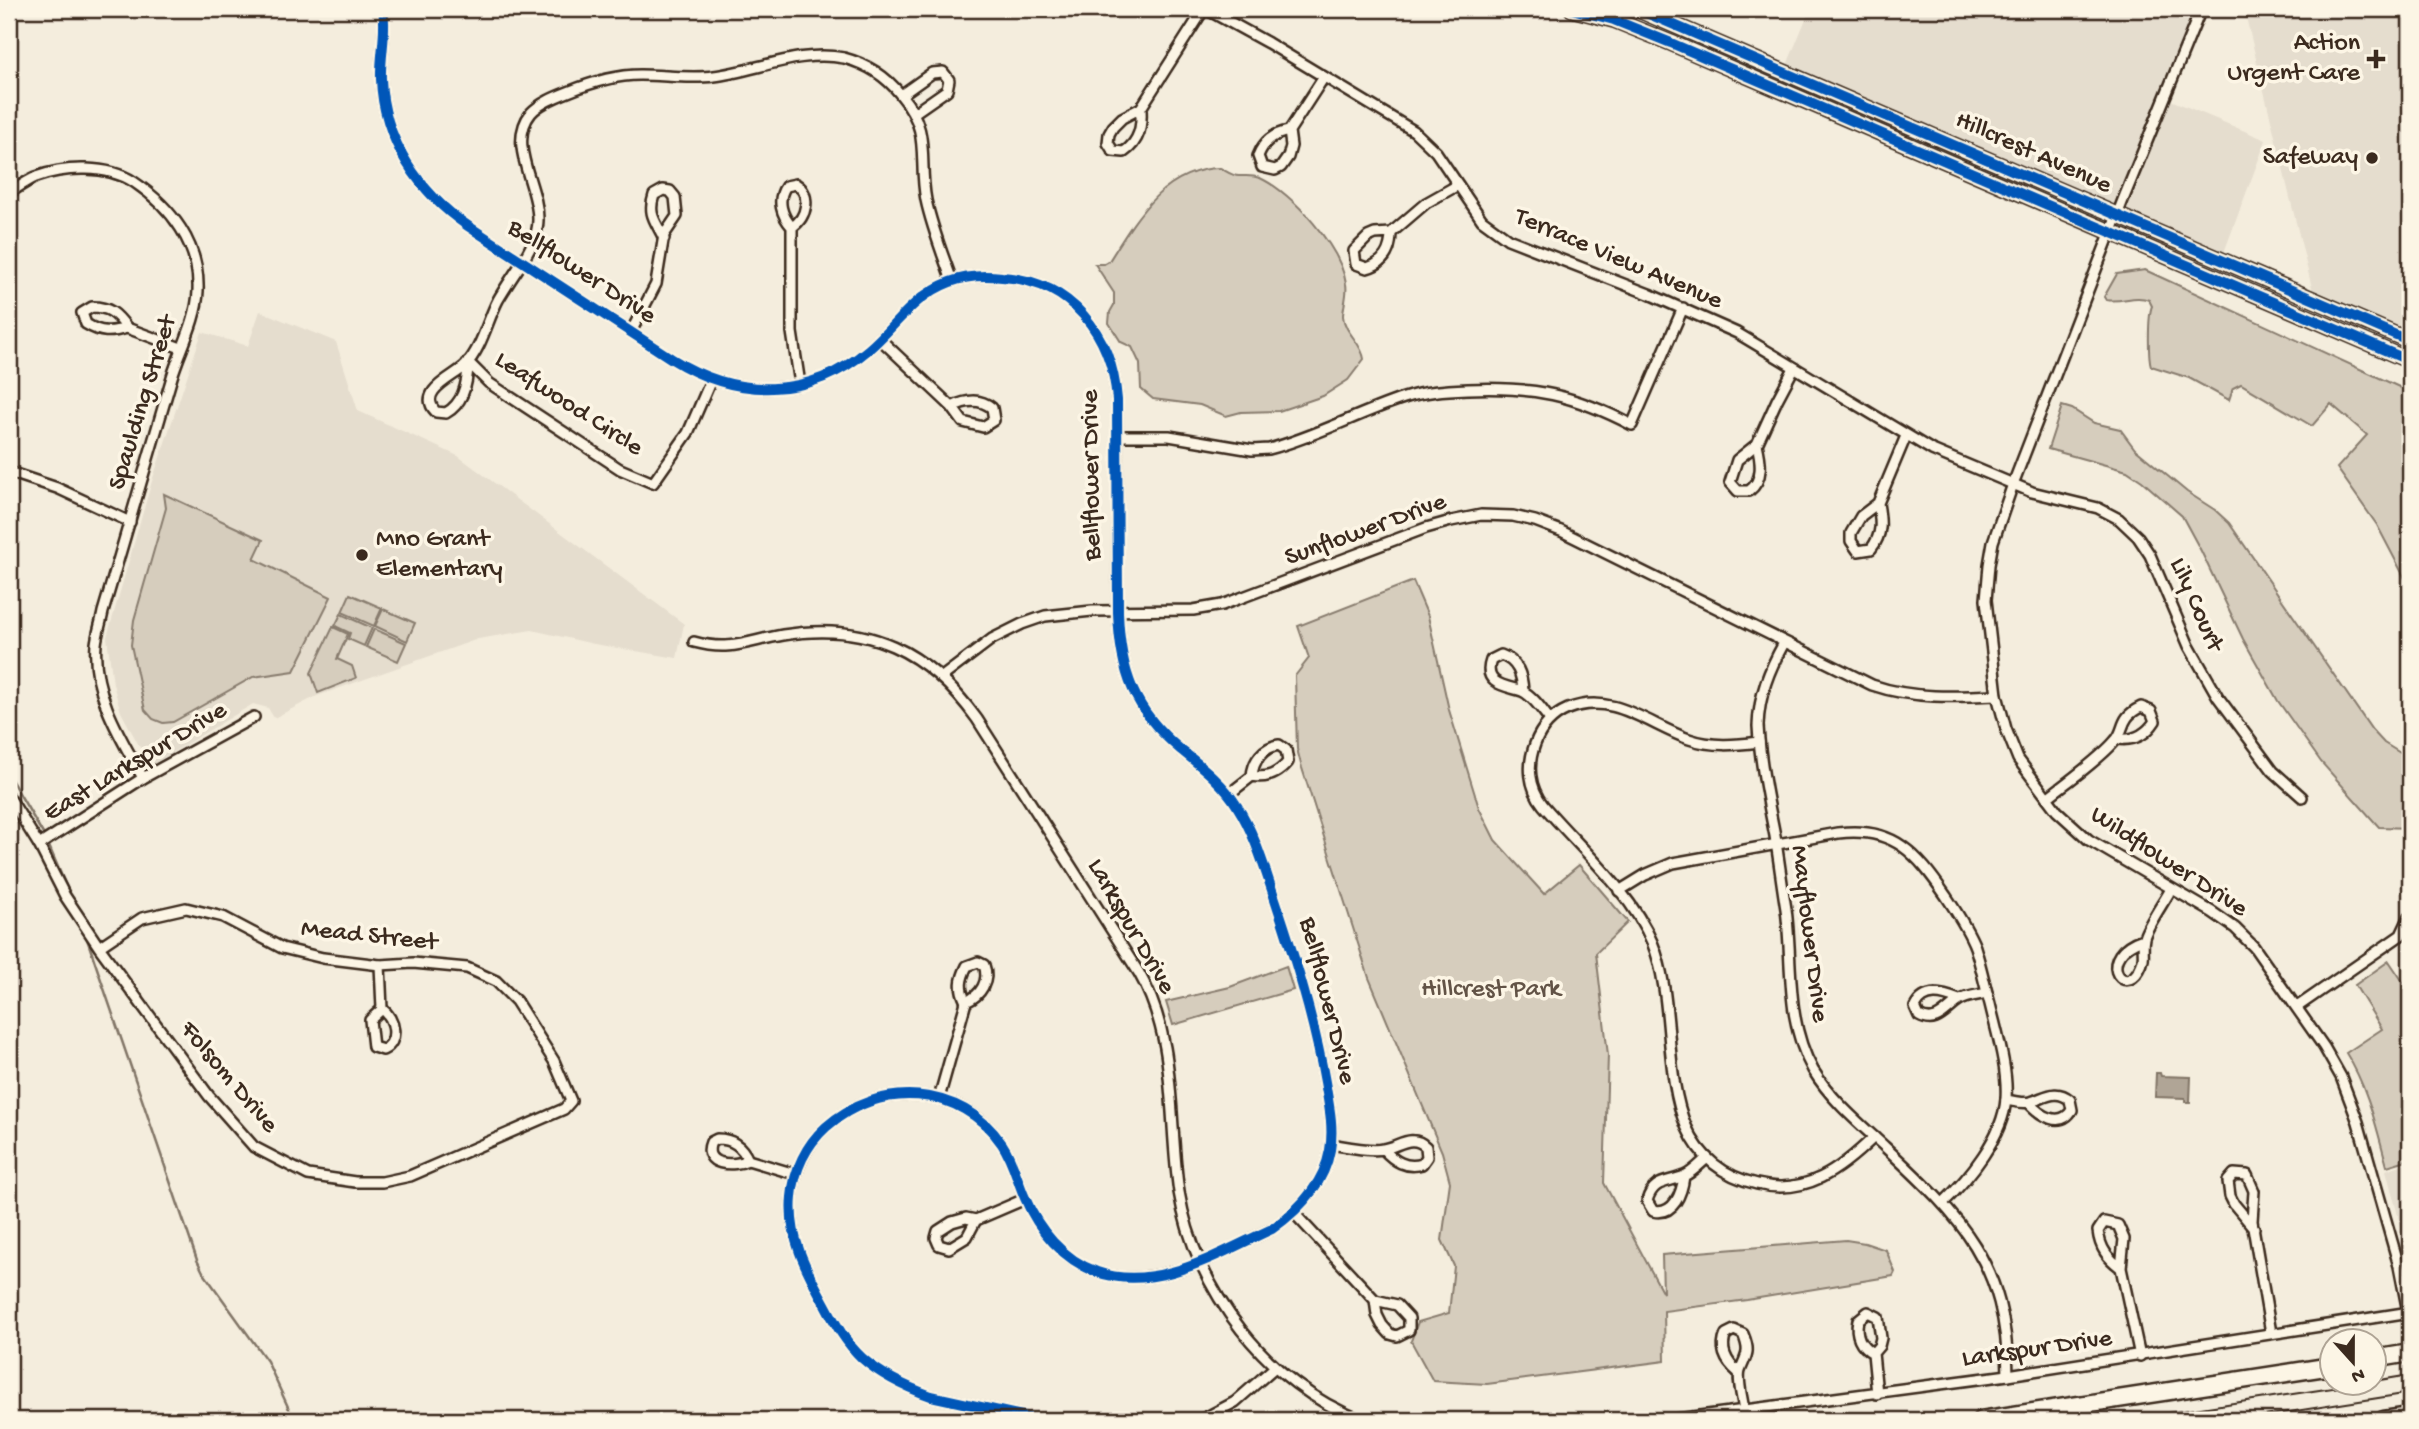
<svg xmlns="http://www.w3.org/2000/svg" width="2419" height="1429" font-family="'Gochi Hand',sans-serif">
<style>
.built{fill:#e5ddce}
.green{fill:#d6cdbd;stroke:#887c6e;stroke-width:2}
.water{fill:#b0a596;stroke:#817466;stroke-width:2}
.lines{fill:none;stroke-linecap:round;stroke-linejoin:round}
.stream{stroke:#817466;stroke-width:2.5}
.street-casing{stroke:#3b2a1e;stroke-width:14}
.secondary-casing{stroke:#3b2a1e;stroke-width:18}
.highway-casing{stroke:#3b2a1e;stroke-width:21}
.street{stroke:#fcf5e5;stroke-width:9}
.secondary{stroke:#fcf5e5;stroke-width:12}
.highway{stroke:#fcf5e5;stroke-width:16}
.tram{stroke:#3b2a1e;stroke-width:2}
.cycleway-casing{stroke:#fcf5e5;stroke-width:15}
.cycleway{stroke:#0057b8;stroke-width:10}
.poi-dot{fill:#3b2a1e;stroke:#fcf5e5;stroke-width:2.5}
.labels{text-anchor:middle;dominant-baseline:central;stroke-width:7;stroke-linejoin:round;paint-order:stroke}
.poi-label{font-size:26px;fill:#3b2a1e;stroke:#fcf5e5;text-anchor:end}
.street-label{font-size:26px;fill:#3b2a1e;stroke:#fcf5e5}
.park-label{font-size:26px;fill:#625346;stroke:#fcf5e5}
</style>
<rect width="100%" height="100%" fill="#f4eddd"/>
<filter id="ink" filterUnits="userSpaceOnUse"><feTurbulence type="fractalNoise" baseFrequency=".0143" numOctaves="2"/><feDisplacementMap in="SourceGraphic" scale="14" xChannelSelector="R" yChannelSelector="G"/><feConvolveMatrix kernelMatrix="1 2 1 2 8 2 1 2 1" color-interpolation-filters="sRGB"/></filter>
<g filter="url(#ink)">
<!-- built -->
<g class="built">
<path d="M1810,9H2199L2161,96L2266,140L2223,255L2130,213L1787,65Z"/>
<path d="M2244,9H2410V331L2314,296Z"/>
<path d="M260,311L336,342L358,411L458,456L684,624L677,658L594,644L532,630L478,639L317,696L274,718L268,708L253,704L150,766L121,712L113,684L107,637L152,481L202,332L248,346Z"/>
<path d="M2410,1162V1261L2386,1170Z"/>
</g>
<!-- green -->
<g class="green">
<path d="M1220,168C1226,171 1232,176 1239,176C1248,176 1252,175 1260,178C1293,193 1341,248 1346,284C1348,295 1343,306 1343,316C1344,332 1362,343 1364,359L1348,380L1323,396L1279,411L1241,412L1226,416L1200,405L1153,399L1141,389L1140,364L1132,347L1121,342L1109,323L1110,312L1114,305V293L1095,264H1104L1109,261C1136,218 1164,169 1220,168Z"/>
<path d="M2145,270L2410,392V588L2377,525L2337,468L2367,435L2331,404L2312,426L2241,384L2233,388L2229,400L2189,378L2151,366C2148,357 2148,315 2152,306L2149,300C2135,294 2122,303 2106,300L2104,297L2117,274Z"/>
<path d="M2062,406L2072,409L2094,423L2120,429L2135,449L2187,492L2215,510L2229,523L2372,730L2384,743L2410,759V828L2379,827L2321,762L2278,701L2243,639L2201,551L2182,516L2142,481L2127,471L2048,449Z"/>
<path d="M164,494L263,540L254,559L331,597L294,671L253,677L173,722L163,723L153,719L145,710L131,645L134,620L166,508Z"/>
<path d="M1413,581L1428,616L1449,710L1479,808L1495,840L1544,894L1579,865L1628,922L1596,953L1608,1055L1604,1183L1663,1293L1662,1255L1846,1240L1865,1243L1886,1250L1895,1272L1893,1276L1747,1300L1664,1311L1665,1361L1487,1384L1433,1381L1411,1341L1418,1322L1449,1313L1454,1266L1442,1240L1450,1182L1442,1152L1369,978L1302,768L1297,749L1295,676L1309,658L1298,626Z"/>
<path d="M350,594L382,608L374,626L342,612Z"/>
<path d="M383,609L415,623L407,641L375,626Z"/>
<path d="M341,614L372,628L364,646L348,639L350,633L335,626Z"/>
<path d="M333,627L348,634L337,659L352,666L356,678L318,693L311,673Z"/>
<path d="M374,629L406,643L398,661L366,647Z"/>
<path d="M2389,961L2410,992V1159L2387,1166C2376,1126 2368,1088 2346,1053L2382,1029L2355,985Z"/>
<path d="M1286,966L1293,990L1173,1025L1166,1002L1230,987Z"/>
</g>
<!-- water -->
<path class="water" d="M2156,1073H2160L2161,1076L2191,1077L2190,1102H2185V1098L2155,1097Z"/>
<g class="lines">
<!-- stream -->
<g class="stream">
<path d="M9,776L46,839L72,900"/>
<path d="M86,936L197,1260L203,1272L267,1361L294,1420"/>
</g>
<defs>
<g id="street">
<path d="M383,9C387,32 380,55 381,79C383,139 419,193 468,226L672,359C736,399 810,400 869,349C897,325 913,296 950,282C966,276 985,275 1002,277C1071,281 1112,334 1117,400L1118,612C1120,672 1134,711 1181,750C1202,767 1223,783 1237,806C1255,834 1264,867 1275,899C1295,959 1314,1019 1325,1082C1329,1105 1334,1127 1330,1150C1324,1184 1299,1210 1272,1229C1219,1253 1156,1293 1097,1272C1063,1260 1038,1229 1025,1198C1017,1180 1013,1160 1002,1144C961,1084 878,1080 826,1127C806,1145 794,1170 792,1197C788,1238 807,1271 826,1306C836,1325 846,1343 862,1358C882,1376 906,1387 931,1396L1040,1420"/>
<path d="M1206,9L1268,43L1414,131L1436,152L1482,220L1508,239L1649,294L1737,333L1932,450L2032,492L2098,508L2119,519L2138,537L2150,555L2189,646L2218,697L2273,771L2302,797"/>
<path d="M2201,9L2123,200L2013,484L1993,542L1989,565L1986,600L1997,695L2006,729L2018,759L2057,811L2089,840L2212,912L2235,928L2254,947L2324,1047L2341,1077L2358,1122L2399,1266L2408,1312"/>
<path d="M901,95L932,73L943,72L949,80L947,90L914,113"/>
<path d="M1141,108C1142,126 1140,141 1124,152L1113,151L1108,143L1109,134L1113,127L1122,118L1141,108L1204,9"/>
<path d="M1289,131C1273,134 1264,141 1258,156L1262,167L1275,170L1281,167L1288,157L1291,146L1289,131L1324,77"/>
<path d="M9,193C17,188 27,181 36,177C65,166 108,165 134,182C171,207 200,244 198,291C197,320 180,350 172,377C149,456 126,534 103,612C101,623 97,634 96,644C92,693 120,737 143,778"/>
<path d="M792,227C807,218 812,194 796,184L786,186C776,200 782,216 792,227V332L800,384"/>
<path d="M1391,233C1391,250 1385,263 1367,268L1356,264L1354,251L1368,237L1375,234L1391,233L1426,203L1458,185"/>
<path d="M92,307C109,307 116,313 127,328C110,333 101,333 86,324L82,313Z"/>
<path d="M127,328L181,348"/>
<path d="M631,332L656,284L664,235L677,216L675,197L670,191L663,190L654,195C647,216 657,222 664,239"/>
<path d="M880,339L952,407L963,422L983,427L994,420L992,408C980,398 966,400 952,407"/>
<path d="M468,362C468,381 464,403 446,413L436,412C416,391 454,377 465,366C482,348 487,321 498,300C505,288 513,276 521,264C529,251 538,236 538,220C539,186 506,144 531,113C540,103 555,97 568,92C590,83 615,75 640,75C664,75 689,79 714,76C756,71 801,49 844,58C867,64 886,76 901,95C932,132 918,159 926,200C932,228 943,255 952,281"/>
<path d="M468,362L489,383L620,469L653,483L688,433L711,380"/>
<path d="M1117,436H1169L1252,450L1269,449C1315,437 1358,413 1404,398C1425,391 1446,390 1468,389C1532,386 1575,395 1632,425L1683,308"/>
<path d="M1757,444C1761,461 1764,480 1749,491H1738L1730,482L1737,460L1757,444L1777,400L1794,368"/>
<path d="M9,472L57,488L130,522"/>
<path d="M1878,503C1881,521 1883,534 1871,549L1858,551L1851,541V533L1861,516L1878,503L1906,436"/>
<path d="M694,642C731,652 748,641 783,635C868,621 928,651 977,719L1139,973C1178,1041 1168,1118 1179,1192C1195,1290 1268,1385 1361,1420"/>
<path d="M1784,643C1769,670 1759,695 1758,726C1760,763 1768,800 1775,836C1779,860 1782,885 1786,909C1793,963 1785,1020 1813,1070C1832,1101 1859,1123 1885,1147C1962,1219 2007,1263 2008,1375"/>
<path d="M942,677L992,639L1022,624L1045,616L1092,611L1193,610L1222,605L1426,528L1451,521L1481,515L1513,516L1535,521L1561,531L1872,685C1913,699 1955,697 1997,695"/>
<path d="M1523,691C1522,675 1518,661 1501,655L1491,660C1482,685 1507,686 1522,691C1532,695 1543,711 1550,720"/>
<path d="M1759,742C1735,745 1712,747 1689,739C1649,725 1612,691 1568,709C1552,716 1541,728 1535,744C1527,765 1529,787 1543,805C1578,846 1631,892 1652,942C1686,1022 1643,1158 1757,1184C1806,1196 1840,1170 1874,1137"/>
<path d="M1229,794L1252,776C1253,761 1263,747 1279,745L1286,750L1288,762C1278,774 1267,779 1252,776"/>
<path d="M9,797L39,845L65,896L99,947L209,1096L254,1147L308,1175L355,1182H382L410,1176L564,1109L571,1101L554,1061L516,1001L496,981L467,968L413,963L380,965L323,958L282,948L223,917L186,908L142,918L99,947"/>
<path d="M2047,798C2067,782 2099,760 2115,741C2126,730 2118,718 2141,707L2151,711L2155,721C2146,735 2134,741 2118,739"/>
<path d="M39,845L143,778L254,717"/>
<path d="M1619,891L1645,875L1673,863L1838,833C1894,826 1917,854 1946,896C1957,913 1968,929 1975,947C1981,966 1985,986 1990,1004C1997,1034 2008,1068 2006,1099C2003,1137 1969,1178 1943,1203"/>
<path d="M2143,939C2095,955 2122,999 2139,970C2147,956 2141,951 2144,938C2147,926 2164,902 2171,889"/>
<path d="M978,962L984,965C990,981 981,995 966,1002C959,988 960,980 967,966Z"/>
<path d="M380,965L382,1009"/>
<path d="M1959,1000C1943,994 1925,988 1915,1007L1919,1016C1937,1026 1945,1010 1959,1001C1966,996 1979,995 1987,993"/>
<path d="M2297,1007L2401,935L2410,916"/>
<path d="M382,1009C395,1018 400,1042 383,1050L373,1047L370,1020Z"/>
<path d="M939,1098L966,1002"/>
<path d="M2006,1100C2013,1101 2023,1104 2030,1102C2045,1098 2056,1088 2070,1100L2072,1110C2060,1129 2040,1115 2029,1103"/>
<path d="M717,1139C733,1139 742,1146 748,1160C734,1167 701,1166 711,1142Z"/>
<path d="M1331,1144C1344,1146 1370,1152 1383,1149C1398,1147 1412,1133 1426,1147L1427,1157L1422,1164C1406,1169 1394,1161 1383,1149"/>
<path d="M748,1160L795,1174"/>
<path d="M1684,1176C1682,1193 1674,1216 1653,1211L1647,1201C1653,1179 1668,1183 1684,1176C1692,1173 1700,1164 1707,1158"/>
<path d="M1294,1213L1375,1300L1377,1315L1382,1325L1390,1334L1397,1336L1409,1330V1318L1397,1305L1375,1300"/>
<path d="M966,1218L976,1220L967,1237L949,1248L939,1245L936,1238L938,1231L952,1222Z"/>
<path d="M976,1220L1025,1199"/>
<path d="M2254,1228L2234,1204L2230,1196L2228,1181L2234,1174L2247,1175L2254,1191L2252,1221L2271,1333"/>
<path d="M2121,1268C2108,1258 2100,1249 2098,1231L2104,1222L2118,1225L2124,1239L2121,1268L2140,1356"/>
<path d="M1873,1353C1860,1346 1855,1334 1858,1320L1868,1312L1878,1317L1881,1338L1879,1346L1873,1353L1877,1394"/>
<path d="M1739,1373C1727,1363 1719,1350 1726,1334L1734,1330L1743,1334C1751,1353 1746,1355 1740,1371C1737,1381 1743,1400 1744,1411"/>
<path d="M1201,1420L1235,1402L1275,1367"/>
<path d="M1669,1420L2008,1375L2410,1312"/>
</g>
<g id="secondary">
<path d="M1572,9L1614,20L1671,43L2410,361"/>
<path d="M1637,9L2410,341"/>
</g>
<g id="highway">
<path d="M2374,1359L2410,1353"/>
<path d="M1981,1420L2332,1366"/>
<path d="M2384,1420L2410,1416"/>
</g>
</defs>
<!-- street casing -->
<use href="#street" class="street-casing"/>
<!-- secondary casing -->
<use href="#secondary" class="secondary-casing"/>
<!-- highway casing -->
<use href="#highway" class="highway-casing"/>
<!-- street -->
<use href="#street" class="street"/>
<!-- secondary -->
<use href="#secondary" class="secondary"/>
<!-- highway -->
<use href="#highway" class="highway"/>
<!-- tram -->
<g class="tram">
<path d="M2374,1381L2410,1375"/>
<path d="M2122,1420L2359,1384"/>
<path d="M2238,1420L2410,1393"/>
</g>
<defs>
<g id="cycleway">
<path d="M383,9C387,32 380,55 381,79C383,139 419,193 468,226L672,359C736,399 810,400 869,349C897,325 913,296 950,282C966,276 985,275 1002,277C1071,281 1112,334 1117,400L1118,612C1120,672 1134,711 1181,750C1202,767 1223,783 1237,806C1255,834 1264,867 1275,899C1295,959 1314,1019 1325,1082C1329,1105 1334,1127 1330,1150C1324,1184 1299,1210 1272,1229C1219,1253 1156,1293 1097,1272C1063,1260 1038,1229 1025,1198C1017,1180 1013,1160 1002,1144C961,1084 878,1080 826,1127C806,1145 794,1170 792,1197C788,1238 807,1271 826,1306C836,1325 846,1343 862,1358C882,1376 906,1387 931,1396L1040,1420"/>
<path d="M1572,9L1614,20L1671,43L2410,361"/>
<path d="M1637,9L2410,341"/>
</g>
</defs>
<!-- cycleway casing -->
<use href="#cycleway" class="cycleway-casing"/>
<!-- cycleway -->
<use href="#cycleway" class="cycleway"/>
</g>
</g>
<!-- markers -->
<g class="poi-dot">
<path d="M2372.5 48.5h7v7h7v7h-7v7h-7v-7h-7v-7h7z"/>
<circle cx="2372" cy="158" r="7"/>
<circle cx="362" cy="555" r="7"/>
</g>
<g class="labels">
<!-- poi labels -->
<g class="poi-label">
<text x="2360" y="44">Action<tspan x="2360" dy="30">Urgent Care</tspan></text>
<text x="2358" y="158">Safeway</text>
<text x="376" y="540" text-anchor="start">Mno Grant<tspan x="376" dy="30">Elementary</tspan></text>
</g>
<!-- street labels -->
<g class="street-label">
<text transform="translate(2033 154) rotate(24)">Hillcrest Avenue</text>
<text transform="translate(1618 260) rotate(23)">Terrace View Avenue</text>
<text transform="translate(581 273) rotate(33)">Bellflower Drive</text>
<text transform="translate(144 403) rotate(-73)">Spaulding Street</text>
<text transform="translate(568 405) rotate(33)">Leafwood Circle</text>
<text transform="translate(1093 475) rotate(-91)">Bellflower Drive</text>
<text transform="translate(1366 531) rotate(-20)">Sunflower Drive</text>
<text transform="translate(2195 605) rotate(66)">Lily Court</text>
<text transform="translate(136 763) rotate(-31)">East Larkspur Drive</text>
<text transform="translate(2168 863) rotate(33)">Wildflower Drive</text>
<text transform="translate(1130 927) rotate(60)">Larkspur Drive</text>
<text transform="translate(1808 934) rotate(83)">Mayflower Drive</text>
<text transform="translate(369 937) rotate(6)">Mead Street</text>
<text transform="translate(1326 1001) rotate(76)">Bellflower Drive</text>
<text transform="translate(228 1078) rotate(50)">Folsom Drive</text>
<text transform="translate(2037 1350) rotate(-8)">Larkspur Drive</text>
</g>
<!-- park labels -->
<g class="park-label">
<text x="1491" y="990">Hillcrest Park</text>
</g>
</g>
<!-- margin -->
<rect width="2419" height="1429" fill="none" stroke="#fcf5e5" stroke-width="35"/>
<rect x="18" y="18" width="2384" height="1394" fill="none" stroke="#3b2a1e" stroke-width="2.5" filter="url(#ink)"/>
<!-- north arrow -->
<g transform="translate(2353 1362) rotate(159)"><circle r="33" fill="#fcf5e5" stroke="#afa495" stroke-width="2"/>
<path d="M0-5L12 26L0 18L-12 26Z" fill="#3b2a1e"/>
<text y="-10" font-size="19" font-weight="bold" text-anchor="middle" fill="#3b2a1e">N</text>
</g>
</svg>
